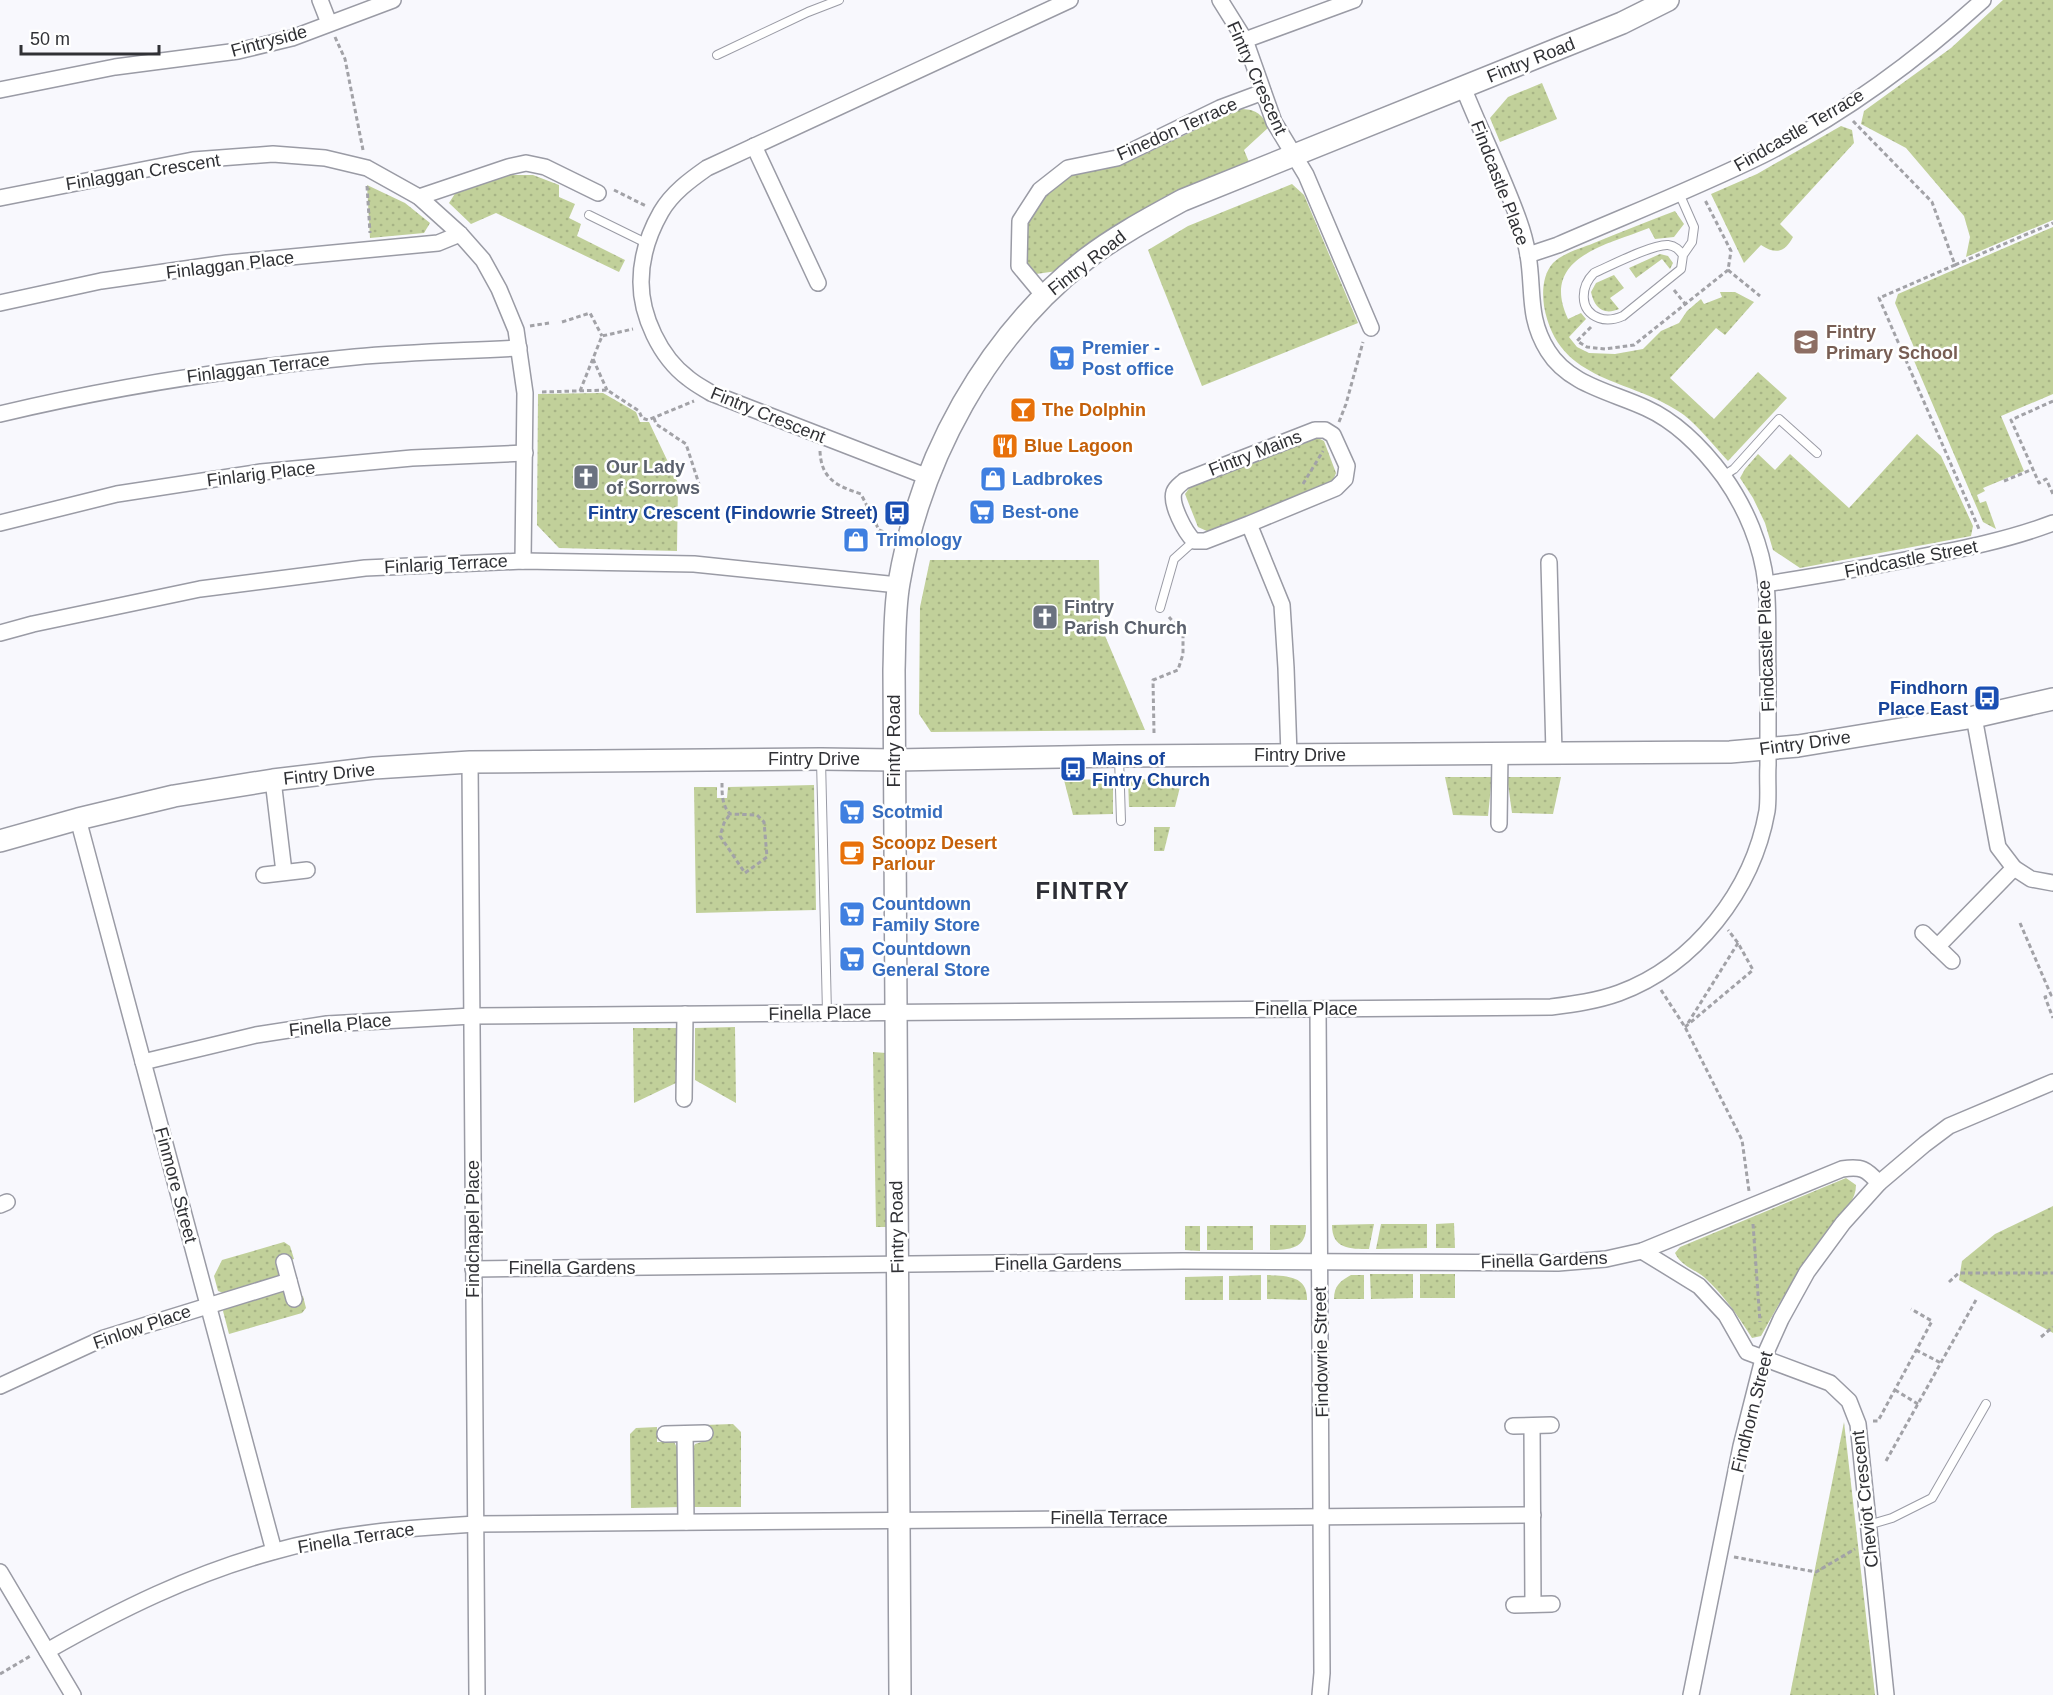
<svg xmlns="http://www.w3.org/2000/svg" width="2053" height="1695" font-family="Arial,sans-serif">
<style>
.green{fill:url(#green-dots)}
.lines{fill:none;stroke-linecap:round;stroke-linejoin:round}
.lane-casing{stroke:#9a9ba5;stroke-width:10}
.street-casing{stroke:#9a9ba5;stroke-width:18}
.secondary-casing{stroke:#9a9ba5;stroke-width:24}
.path{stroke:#a2a2a7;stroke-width:3;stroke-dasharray:4.5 3;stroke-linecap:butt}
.lane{stroke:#fff;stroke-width:8}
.street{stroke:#fff;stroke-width:15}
.secondary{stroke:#fff;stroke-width:21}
.labels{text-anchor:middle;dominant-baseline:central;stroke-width:5;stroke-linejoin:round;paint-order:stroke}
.street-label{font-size:18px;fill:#303135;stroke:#fff}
.education-label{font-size:18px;font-weight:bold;fill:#785e54;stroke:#fff;text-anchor:start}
.shop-label{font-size:18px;font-weight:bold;fill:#366cbe;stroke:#fff;text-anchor:start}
.food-label{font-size:18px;font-weight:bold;fill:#c56008;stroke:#fff;text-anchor:start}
.worship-label{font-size:18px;font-weight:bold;fill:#5b616d;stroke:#fff;text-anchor:start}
.transit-label{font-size:18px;font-weight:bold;fill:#164399;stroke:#fff;text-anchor:end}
.district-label{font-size:24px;font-weight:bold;letter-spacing:1.5px;fill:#2c2d35;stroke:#fff}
</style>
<defs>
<pattern id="green-dots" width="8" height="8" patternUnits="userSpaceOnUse" patternTransform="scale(1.5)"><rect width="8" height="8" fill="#c1d09a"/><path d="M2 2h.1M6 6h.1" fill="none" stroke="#a6b385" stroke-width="1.8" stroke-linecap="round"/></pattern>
</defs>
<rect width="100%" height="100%" fill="#f8f8fd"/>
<!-- green -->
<g class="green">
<path d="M2003,0H2053V220L1966,257L1970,237L1964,216L1906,148L1861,124L1864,111L1951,48Z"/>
<path d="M1542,83L1557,119L1500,142L1490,118L1508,97Z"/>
<path d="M1239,109C1255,109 1261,113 1269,127L1244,150L1249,162L1164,197L1095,240L1057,271L1036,274L1025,261L1026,223L1044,194L1072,174L1124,164Z"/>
<path d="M1841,126L1852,130L1854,143L1780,224L1793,237C1785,252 1776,255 1761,245L1744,263L1711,194L1757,174Z"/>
<path d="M507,175H533L559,185V197L575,204L569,218L581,224L577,236L625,260L619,272L496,213L471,224L449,203L456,192Z"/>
<path d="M1292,184L1304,195L1358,323L1202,386L1148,250L1188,226Z"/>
<path d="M367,185L405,203L430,223L424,233L370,238Z"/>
<path d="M1675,211L1684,224L1674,237L1655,239L1649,228C1607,245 1539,257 1568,319L1581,313L1586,319L1569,337L1577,347L1589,353L1615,354L1643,349L1661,331L1679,323L1687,311L1701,299L1704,304L1722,297L1720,292H1735L1754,302L1725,335L1716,328L1670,378L1714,419L1758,372L1787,398L1728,461C1714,446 1700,428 1684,415C1632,377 1558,385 1544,306C1542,291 1543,274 1553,263C1563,253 1582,248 1594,243C1621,232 1648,221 1675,211Z"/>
<path d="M2053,227V394L2001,416L2024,471L1983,488L1985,491L1977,495L1980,503L1986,501L1996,529L1983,522L1912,356L1916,352L1895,303L1898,294Z"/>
<path d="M1660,254L1668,256L1673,263L1670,269L1662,259L1636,278L1629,268Z"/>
<path d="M1614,275L1624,288L1610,298L1619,309C1603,316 1594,307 1591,292L1596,283Z"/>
<path d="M603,393L636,412L640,422H649L678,483L677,551L559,548L537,525L538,394Z"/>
<path d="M1917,434L1941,456L1973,526L1971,536L1800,568L1773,550L1765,523L1753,498L1740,478L1745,469L1758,454L1775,470L1790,454L1849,508Z"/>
<path d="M1316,437L1324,441L1336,473L1332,483L1209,532L1198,527L1185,494L1190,487Z"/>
<path d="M930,560H1099L1100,624L1145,730L931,732L919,714L920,607Z"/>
<path d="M1445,777H1492L1488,816L1453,815Z"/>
<path d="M1507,777H1561L1553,814L1512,813Z"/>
<path d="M1113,779V814L1073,815L1064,780Z"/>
<path d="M1128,779H1182L1175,807H1129Z"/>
<path d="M814,785L816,910L696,913L694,787H717V798H727L728,787Z"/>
<path d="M1154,827H1170L1164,851H1154Z"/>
<path d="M735,1027L736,1103L695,1080V1028Z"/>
<path d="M633,1028H678V1082L634,1103Z"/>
<path d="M873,1052L886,1053L887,1227H876Z"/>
<path d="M1846,1178L1856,1185C1856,1200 1846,1208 1836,1220C1806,1255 1784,1295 1761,1336L1752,1338C1738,1316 1724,1295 1704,1277C1694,1269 1681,1266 1675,1253L1680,1247Z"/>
<path d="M2053,1206V1333L1959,1280L1962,1261L1995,1234Z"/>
<path d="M1454,1223L1455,1248H1436V1224Z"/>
<path d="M1374,1224L1369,1249C1350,1249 1332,1249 1332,1225Z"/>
<path d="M1381,1224H1427V1248L1376,1249Z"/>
<path d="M1270,1225H1306C1307,1249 1289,1250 1270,1250Z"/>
<path d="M1185,1226H1200V1251L1185,1250Z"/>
<rect x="1207" y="1226" width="46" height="24"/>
<path d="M284,1242L290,1246L294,1259L278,1263L280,1275L277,1280L226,1294L218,1291L214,1276L222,1260Z"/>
<path d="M1370,1274H1413V1298L1371,1299Z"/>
<rect x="1420" y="1274" width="35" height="24"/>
<path d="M1261,1275V1300H1229V1276Z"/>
<path d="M1267,1275C1286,1276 1308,1275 1307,1300L1267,1299Z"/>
<path d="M1351,1275H1364V1299H1334C1334,1286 1340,1281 1351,1275Z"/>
<path d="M1223,1276V1300H1185V1277Z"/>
<path d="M279,1289L285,1292L287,1301L303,1296L306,1308L302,1313L229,1334L223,1311L228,1304Z"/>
<path d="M1844,1422L1875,1695H1790Z"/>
<path d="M733,1424L741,1432V1507H691L690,1454L695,1444L705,1441L704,1425Z"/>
<path d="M657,1427V1442H674L681,1455V1507L631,1508L630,1434L636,1428Z"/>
</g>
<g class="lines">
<defs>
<g id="lane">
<path d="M717,55L808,12L839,0"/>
<path d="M1679,193L1694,227L1692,242L1683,255L1681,269L1623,316C1616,319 1607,321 1599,318C1578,310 1581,286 1594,273C1610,266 1652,244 1668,245C1676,246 1679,250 1683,255"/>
<path d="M589,215L646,243"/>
<path d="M1723,476L1734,469L1779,419L1817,453"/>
<path d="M1160,608L1174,559L1194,541"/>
<path d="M1119,757L1121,821"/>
<path d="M821,760L827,1013"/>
<path d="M1868,1525L1892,1518L1932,1498L1986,1404"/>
</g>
<g id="street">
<path d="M320,0L329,23"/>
<path d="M1220,0L1245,40L1274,122L1306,175L1371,328"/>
<path d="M1245,40L1354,0"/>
<path d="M0,90L115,67L238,51L292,38L393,0"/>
<path d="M754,146L818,283"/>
<path d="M419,197L508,167L526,163L545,167L598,193"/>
<path d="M0,198L193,160L273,154L325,158L367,168L419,197L460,234L483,260L499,289L516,330L525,393L523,561"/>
<path d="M1528,255L1558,245C1627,215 1696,188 1763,155C1842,115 1918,59 1983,0"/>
<path d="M1044,296L1019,266L1020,221L1040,190L1068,168L1117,158L1220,108L1263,92"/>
<path d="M0,303L101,281L227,263L438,243L460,234"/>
<path d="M0,414C117,386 235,368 355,357C409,352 464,351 519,348"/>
<path d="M928,477L711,393C703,388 695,384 688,378C660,357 641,316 641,282C641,257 649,233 661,212C672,193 690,180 707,168L1070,0"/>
<path d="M0,523L117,494L261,472L412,458L525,453"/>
<path d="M1249,524L1336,488L1345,479L1347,466L1333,435L1325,430H1315L1184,481C1181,484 1176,487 1174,492C1170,504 1185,532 1194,541H1205L1249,524L1282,605L1286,668L1289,755"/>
<path d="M1549,562L1554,753"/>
<path d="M1766,584C1816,576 1866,568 1915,558C1962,549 2008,540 2053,523"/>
<path d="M0,633L33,624L200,589L365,568L523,561L694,564L898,585"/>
<path d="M1974,717L1998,847L2014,868L2031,879L2053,883"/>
<path d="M470,762L477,1695"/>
<path d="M273,780L284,872"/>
<path d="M78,819L274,1551"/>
<path d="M1499,824L1500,754"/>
<path d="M264,875L307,870"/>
<path d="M1923,933L1952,961"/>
<path d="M1937,947L2014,868"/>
<path d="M1318,1009L1322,1673L1320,1695"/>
<path d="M143,1062L256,1035L327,1024L472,1016L1551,1007C1574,1004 1597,1001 1619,993C1695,965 1753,890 1767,811C1769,797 1767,780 1768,765C1768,734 1768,703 1768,672C1767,643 1769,613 1766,584C1762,546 1746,508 1724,477C1704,450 1677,422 1646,408C1612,392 1569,385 1548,351C1527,318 1534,290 1528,255C1526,244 1523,232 1519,221C1503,176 1481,132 1463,87"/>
<path d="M684,1099L685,1014"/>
<path d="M0,1205L7,1202"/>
<path d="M1642,1251L1699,1286L1726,1315L1747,1352L1830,1383L1849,1401L1858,1424L1886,1695"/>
<path d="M284,1262L294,1299"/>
<path d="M473,1269L1183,1261L1558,1263L1606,1259L1642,1251L1842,1169C1862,1166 1866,1169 1879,1183"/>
<path d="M0,1386L104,1338L289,1281"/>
<path d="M1513,1426L1551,1425"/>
<path d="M1532,1426L1533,1604"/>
<path d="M665,1434L705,1433"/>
<path d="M685,1434L686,1522"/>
<path d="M0,1572L73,1695"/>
<path d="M1514,1605L1552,1604"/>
<path d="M47,1651C119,1610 192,1574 272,1552C338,1533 408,1528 476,1524L1533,1515"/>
<path d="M1691,1695L1741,1446L1763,1359L1781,1319L1807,1272L1843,1223L1879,1183L1925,1144L1949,1126L2053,1082"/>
</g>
<g id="secondary">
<path d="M0,841L78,819L174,796L273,780L374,768L470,762L821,759L895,760L1119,756L1730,752L1798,746L1974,717L2053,699"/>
<path d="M900,1695L894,670C895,641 894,611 899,583C920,459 986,337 1086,259C1116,236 1150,218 1183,200L1622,23L1668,0"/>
</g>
</defs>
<!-- lane casing -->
<use href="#lane" class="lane-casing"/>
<!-- street casing -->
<use href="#street" class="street-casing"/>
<!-- secondary casing -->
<use href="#secondary" class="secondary-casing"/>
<!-- path -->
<g class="path">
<path d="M335,37L345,59L363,150"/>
<path d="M1853,121L1932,202L1955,265L1879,298L1979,529"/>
<path d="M367,186L370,233"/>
<path d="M614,190L646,206"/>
<path d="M1955,265L2053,223"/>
<path d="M1728,270L1760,296"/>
<path d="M1674,290L1686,305"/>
<path d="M562,322L590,313L602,336"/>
<path d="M530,326L549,323"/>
<path d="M1591,327L1577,341L1587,347L1605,349L1634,345L1728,270L1731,251L1705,200"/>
<path d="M593,359L607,390"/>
<path d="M580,391L602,336L633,329"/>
<path d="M542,392L607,390L639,411L642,418L648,420L694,401"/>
<path d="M2053,401L2011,420L2039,483L2046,479L2053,494"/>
<path d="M654,418L656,424L686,444L699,484"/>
<path d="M1339,422L1346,404L1363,342"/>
<path d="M820,451C821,479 837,486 861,494L879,530L887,533"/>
<path d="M2004,481L2033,469"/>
<path d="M1303,484L1323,451"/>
<path d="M1154,733L1153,680L1178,670L1183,654V633L1169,617"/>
<path d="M722,783C722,795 722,805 730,814L757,815L764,822L767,857L745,873L720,836L724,823L730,814"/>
<path d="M2020,923L2051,995L2045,997L2053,1018"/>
<path d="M1661,990L1685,1027L1742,1140L1749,1191"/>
<path d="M1688,1023L1738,943"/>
<path d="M1685,1027L1753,970L1738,943L1728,930"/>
<path d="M1753,1224L1760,1322"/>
<path d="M1949,1282L1959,1273H2053"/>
<path d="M2041,1337L2053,1327"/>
<path d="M1916,1350L1941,1363"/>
<path d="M1895,1390L1918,1404"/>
<path d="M1873,1421H1878L1932,1321L1911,1309"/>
<path d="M1886,1461L1976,1300"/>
<path d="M1734,1557L1816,1572L1855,1549"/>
<path d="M0,1674L32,1655"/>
</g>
<!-- lane -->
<use href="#lane" class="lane"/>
<!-- street -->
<use href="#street" class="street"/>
<!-- secondary -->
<use href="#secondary" class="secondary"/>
</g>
<!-- icons -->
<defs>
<symbol id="school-square" viewBox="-11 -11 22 22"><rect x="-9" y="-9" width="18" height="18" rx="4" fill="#8d6e63" stroke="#fff"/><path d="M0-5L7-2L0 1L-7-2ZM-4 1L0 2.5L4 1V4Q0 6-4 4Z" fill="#fff"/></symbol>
<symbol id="supermarket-square" viewBox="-11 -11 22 22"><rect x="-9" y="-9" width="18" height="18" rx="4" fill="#3f7fe0" stroke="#fff"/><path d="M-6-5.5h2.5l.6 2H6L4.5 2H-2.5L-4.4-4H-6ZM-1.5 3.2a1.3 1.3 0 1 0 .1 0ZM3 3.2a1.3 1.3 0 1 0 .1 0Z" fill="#fff"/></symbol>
<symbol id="bar-square" viewBox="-11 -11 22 22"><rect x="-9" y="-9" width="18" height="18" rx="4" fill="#e8710a" stroke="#fff"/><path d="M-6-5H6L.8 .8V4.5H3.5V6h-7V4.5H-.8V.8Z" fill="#fff"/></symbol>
<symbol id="restaurant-square" viewBox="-11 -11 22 22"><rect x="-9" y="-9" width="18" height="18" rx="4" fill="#e8710a" stroke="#fff"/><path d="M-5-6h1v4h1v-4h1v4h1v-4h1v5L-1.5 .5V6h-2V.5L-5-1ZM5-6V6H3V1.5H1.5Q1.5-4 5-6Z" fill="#fff"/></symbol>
<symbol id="church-square" viewBox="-11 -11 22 22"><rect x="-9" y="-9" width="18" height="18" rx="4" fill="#6b7280" stroke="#fff"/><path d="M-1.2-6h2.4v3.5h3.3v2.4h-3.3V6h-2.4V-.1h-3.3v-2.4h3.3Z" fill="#fff"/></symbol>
<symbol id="shop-square" viewBox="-11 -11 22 22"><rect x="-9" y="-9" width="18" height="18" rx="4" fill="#3f7fe0" stroke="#fff"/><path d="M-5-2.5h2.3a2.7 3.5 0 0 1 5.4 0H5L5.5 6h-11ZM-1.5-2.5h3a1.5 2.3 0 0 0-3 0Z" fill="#fff"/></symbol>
<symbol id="bus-square" viewBox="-11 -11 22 22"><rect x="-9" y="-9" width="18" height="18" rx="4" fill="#1a4fb4" stroke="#fff"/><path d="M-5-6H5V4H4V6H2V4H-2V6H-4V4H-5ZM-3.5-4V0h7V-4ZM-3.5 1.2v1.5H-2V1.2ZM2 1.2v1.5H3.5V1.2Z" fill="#fff"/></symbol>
<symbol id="cafe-square" viewBox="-11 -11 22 22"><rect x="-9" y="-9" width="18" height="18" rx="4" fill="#e8710a" stroke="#fff"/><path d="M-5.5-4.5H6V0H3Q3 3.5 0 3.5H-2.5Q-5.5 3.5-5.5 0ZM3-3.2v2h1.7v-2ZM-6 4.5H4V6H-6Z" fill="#fff"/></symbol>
</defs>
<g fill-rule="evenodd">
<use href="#school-square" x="1791" y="327" width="30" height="30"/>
<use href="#supermarket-square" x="1047" y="343" width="30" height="30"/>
<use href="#bar-square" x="1008" y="395" width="30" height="30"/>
<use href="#restaurant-square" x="990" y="431" width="30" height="30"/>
<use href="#church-square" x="571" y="462" width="30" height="30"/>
<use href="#shop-square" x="978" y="464" width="30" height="30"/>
<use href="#supermarket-square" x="967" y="497" width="30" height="30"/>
<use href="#bus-square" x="882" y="498" width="30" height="30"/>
<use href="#shop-square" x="841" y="525" width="30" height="30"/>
<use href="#church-square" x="1030" y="602" width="30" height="30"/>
<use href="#bus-square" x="1972" y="683" width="30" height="30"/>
<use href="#bus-square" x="1058" y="754" width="30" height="30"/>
<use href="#supermarket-square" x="837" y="797" width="30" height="30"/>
<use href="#cafe-square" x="837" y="838" width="30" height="30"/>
<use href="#supermarket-square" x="837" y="899" width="30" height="30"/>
<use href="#supermarket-square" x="837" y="944" width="30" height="30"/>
</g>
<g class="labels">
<!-- street labels -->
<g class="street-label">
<text transform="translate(269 41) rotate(-15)">Fintryside</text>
<text transform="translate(1531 60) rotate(-22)">Fintry Road</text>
<text transform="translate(1257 78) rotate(66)">Fintry Crescent</text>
<text transform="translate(1177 129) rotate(-24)">Finedon Terrace</text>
<text transform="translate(1799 130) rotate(-30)">Findcastle Terrace</text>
<text transform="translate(143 172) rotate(-9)">Finlaggan Crescent</text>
<text transform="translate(1500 183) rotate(69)">Findcastle Place</text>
<text transform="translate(1087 263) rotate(-38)">Fintry Road</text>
<text transform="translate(230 265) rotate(-7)">Finlaggan Place</text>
<text transform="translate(258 368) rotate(-7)">Finlaggan Terrace</text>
<text transform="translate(768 415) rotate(22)">Fintry Crescent</text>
<text transform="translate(1255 453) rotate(-21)">Fintry Mains</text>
<text transform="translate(261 474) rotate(-7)">Finlarig Place</text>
<text transform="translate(1911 559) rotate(-11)">Findcastle Street</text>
<text transform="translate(446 564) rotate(-3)">Finlarig Terrace</text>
<text transform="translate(1766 646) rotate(-92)">Findcastle Place</text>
<text transform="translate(894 741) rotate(-90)">Fintry Road</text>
<text transform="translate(1805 743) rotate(-8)">Fintry Drive</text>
<text x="1300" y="755">Fintry Drive</text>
<text x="814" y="759">Fintry Drive</text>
<text transform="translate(329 774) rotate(-6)">Fintry Drive</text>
<text x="1306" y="1009">Finella Place</text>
<text transform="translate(820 1013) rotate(-1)">Finella Place</text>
<text transform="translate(340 1025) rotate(-6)">Finella Place</text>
<text transform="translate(176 1185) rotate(75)">Finmore Street</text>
<text transform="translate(897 1227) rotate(-91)">Fintry Road</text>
<text transform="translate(473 1229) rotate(-90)">Findchapel Place</text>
<text transform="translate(1544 1260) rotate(-2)">Finella Gardens</text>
<text transform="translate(1058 1263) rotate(-1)">Finella Gardens</text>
<text x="572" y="1268">Finella Gardens</text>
<text transform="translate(142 1327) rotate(-19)">Finlow Place</text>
<text transform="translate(1321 1352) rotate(-91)">Findowrie Street</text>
<text transform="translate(1752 1412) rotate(-76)">Findhorn Street</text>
<text transform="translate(1865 1499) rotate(-96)">Cheviot Crescent</text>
<text x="1109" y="1518">Finella Terrace</text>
<text transform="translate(356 1538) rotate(-9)">Finella Terrace</text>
</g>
<!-- education labels -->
<g class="education-label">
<text x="1826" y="332">Fintry<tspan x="1826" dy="21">Primary School</tspan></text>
</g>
<!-- shop labels -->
<g class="shop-label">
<text x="1082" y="348">Premier -<tspan x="1082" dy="21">Post office</tspan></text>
<text x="1012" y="479">Ladbrokes</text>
<text x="1002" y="512">Best-one</text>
<text x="876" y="540">Trimology</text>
<text x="872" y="812">Scotmid</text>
<text x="872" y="904">Countdown<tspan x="872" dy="21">Family Store</tspan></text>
<text x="872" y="949">Countdown<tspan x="872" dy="21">General Store</tspan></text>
</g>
<!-- food labels -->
<g class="food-label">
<text x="1042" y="410">The Dolphin</text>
<text x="1024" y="446">Blue Lagoon</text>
<text x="872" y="843">Scoopz Desert<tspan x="872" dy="21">Parlour</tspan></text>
</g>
<!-- worship labels -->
<g class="worship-label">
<text x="606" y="467">Our Lady<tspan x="606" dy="21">of Sorrows</tspan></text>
<text x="1064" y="607">Fintry<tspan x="1064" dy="21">Parish Church</tspan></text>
</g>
<!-- transit labels -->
<g class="transit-label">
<text x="878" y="513">Fintry Crescent (Findowrie Street)</text>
<text x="1968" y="688">Findhorn<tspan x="1968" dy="21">Place East</tspan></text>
<text x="1092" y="759" text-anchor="start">Mains of<tspan x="1092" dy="21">Fintry Church</tspan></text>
</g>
<!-- district labels -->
<g class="district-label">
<text x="1083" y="890">FINTRY</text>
</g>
</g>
<!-- scale -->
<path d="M21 45v9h138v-9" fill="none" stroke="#303135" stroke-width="3"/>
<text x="30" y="45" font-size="18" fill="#303135" stroke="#ffffff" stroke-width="4.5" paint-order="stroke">50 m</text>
</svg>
